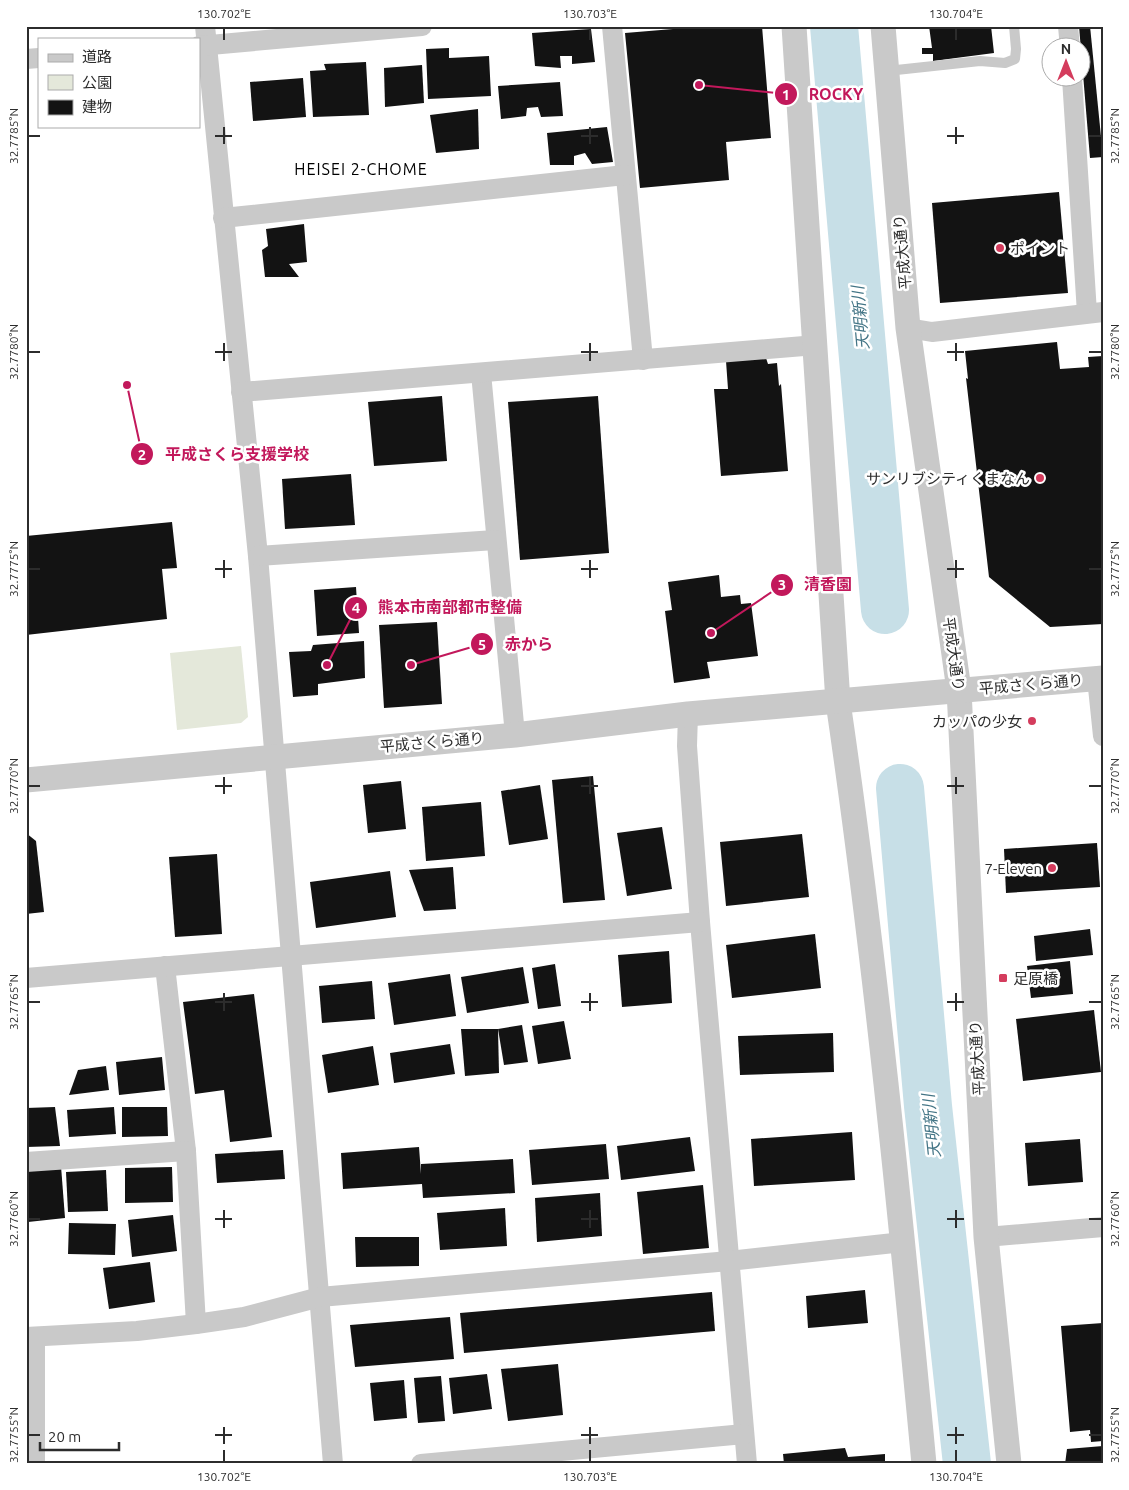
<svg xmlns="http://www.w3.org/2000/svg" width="1129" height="1490" font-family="Ubuntu,'Noto Sans JP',sans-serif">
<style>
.green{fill:#e4e8da}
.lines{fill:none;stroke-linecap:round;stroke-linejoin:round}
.river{stroke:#c7dfe7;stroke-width:48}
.building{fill:#131313}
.service{stroke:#c9c9c9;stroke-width:10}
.minor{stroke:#c9c9c9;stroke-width:20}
.tertiary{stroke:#c9c9c9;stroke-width:25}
.ticks{fill:none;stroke:#2c2c2c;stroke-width:2}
.poi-dot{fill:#d43c5d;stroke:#fff;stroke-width:2}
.labels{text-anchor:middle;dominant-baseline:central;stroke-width:5;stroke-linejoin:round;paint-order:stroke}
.poi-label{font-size:15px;fill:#2c2c2c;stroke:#fff;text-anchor:end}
.street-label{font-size:15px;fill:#2c2c2c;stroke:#fff}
.neighbourhood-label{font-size:16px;letter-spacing:1px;fill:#000;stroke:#fff}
.water-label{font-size:16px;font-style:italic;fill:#427485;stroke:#fff}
.leader{fill:none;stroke:#c2185b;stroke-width:2}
.callout-dot{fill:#c2185b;stroke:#fff;stroke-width:2}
.mark-label{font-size:15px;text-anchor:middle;font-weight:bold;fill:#fff}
.callout-label{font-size:16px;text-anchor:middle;font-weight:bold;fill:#c2185b;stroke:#fff;stroke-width:5;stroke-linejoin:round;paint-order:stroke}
.neatline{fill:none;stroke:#2c2c2c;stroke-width:2}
.ticks-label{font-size:12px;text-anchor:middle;fill:#2c2c2c}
</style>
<rect width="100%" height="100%" fill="#fff"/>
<!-- green -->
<path class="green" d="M241,646L248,717L241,723L177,730L170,653Z"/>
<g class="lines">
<!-- river -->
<g class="river">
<path d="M834,26L885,610"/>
<path d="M900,788L928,1106L967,1464"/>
</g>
</g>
<!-- building -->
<g class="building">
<path d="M709,26H762L771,138L726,142L729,180L640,188L625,33Z"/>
<path d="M929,26H991L994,53L933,61V54H922V48H932Z"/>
<path d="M1079,26H1090L1103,157L1090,158Z"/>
<path d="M591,29L595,62L572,64V56H560L561,68L535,66L532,33Z"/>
<path d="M449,48V58L489,56L491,96L428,99L426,49Z"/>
<path d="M366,62L369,115L313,117L310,71L326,70L324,64Z"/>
<path d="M422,65L424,103L385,107L384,68Z"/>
<path d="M303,78L306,117L253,121L250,82Z"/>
<path d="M560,82L563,116L541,117L538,107L527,108L526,116L501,119L498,86Z"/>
<path d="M478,109L479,149L436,153L430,115Z"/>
<path d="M607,127L613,162L592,164L585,153L574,156V165H550L547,133Z"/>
<path d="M1059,192L1068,293L940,303L932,203Z"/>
<path d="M304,224L307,262L289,264L299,277H265L262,250L268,246L266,229Z"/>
<path d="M1057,342L1060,369L1089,367L1088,357L1103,356V624L1050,627L989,577L966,378L968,379L965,351Z"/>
<path d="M766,358L768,364L777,363L779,386L781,384L788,471L721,476L714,389H728L726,361Z"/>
<path d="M442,396L447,461L374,466L368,402Z"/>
<path d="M598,396L609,553L520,560L508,402Z"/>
<path d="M351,474L355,525L285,529L282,479Z"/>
<path d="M172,522L177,568L162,569L167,619L26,635V536Z"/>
<path d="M719,575L721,597L740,595L741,604L751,603L758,656L707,662L710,678L674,683L665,611L672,610L668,582Z"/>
<path d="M356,587L359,633L317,636L314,590Z"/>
<path d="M437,622L442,704L384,708L379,625Z"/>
<path d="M364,641L365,678L318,684V695L293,697L289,652L311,651L313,645Z"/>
<path d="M593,776L605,900L563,903L552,780Z"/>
<path d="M401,781L406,829L368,833L363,785Z"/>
<path d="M540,785L548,839L509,845L501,791Z"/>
<path d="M481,802L485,856L426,861L422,807Z"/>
<path d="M662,827L672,889L627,896L617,833Z"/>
<path d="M26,833L36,841L44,912L26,914Z"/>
<path d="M802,834L809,897L726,906L720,842Z"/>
<path d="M1097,843L1100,887L1006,893L1004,849Z"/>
<path d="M217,854L222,934L175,937L169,857Z"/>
<path d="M453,867L456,909L424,911L409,870Z"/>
<path d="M390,871L396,917L316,928L310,882Z"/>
<path d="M1090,929L1093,955L1036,961L1034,936Z"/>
<path d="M815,934L821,988L732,998L726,945Z"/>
<path d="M669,951L672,1003L622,1007L618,955Z"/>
<path d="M1070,961L1073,994L1031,998L1027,966Z"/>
<path d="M555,964L561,1006L538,1009L532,968Z"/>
<path d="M523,967L529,1003L467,1013L461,977Z"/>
<path d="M450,974L456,1016L394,1025L388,983Z"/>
<path d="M372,981L375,1019L322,1023L319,986Z"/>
<path d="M254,994L272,1137L230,1142L224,1090L195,1094L183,1002Z"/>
<path d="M1094,1010L1101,1072L1023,1081L1016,1019Z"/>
<path d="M564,1021L571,1059L538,1064L532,1026Z"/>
<path d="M522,1025L528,1062L504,1065L498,1029Z"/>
<path d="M461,1029H498L499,1073L465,1076Z"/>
<path d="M833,1033L834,1072L740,1075L738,1036Z"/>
<path d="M450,1044L455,1074L394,1083L390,1053Z"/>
<path d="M373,1046L379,1085L328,1093L322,1055Z"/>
<path d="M162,1057L165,1090L119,1095L116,1062Z"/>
<path d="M106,1066L109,1090L69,1095L78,1070Z"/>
<path d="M55,1107L60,1146L26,1147V1108Z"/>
<path d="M114,1107L116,1134L69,1137L67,1110Z"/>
<path d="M122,1107H167L168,1136L122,1137Z"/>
<path d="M852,1132L855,1180L754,1186L751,1139Z"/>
<path d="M690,1137L695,1171L621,1180L617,1146Z"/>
<path d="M1080,1139L1083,1182L1028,1186L1025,1143Z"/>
<path d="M606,1144L609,1179L532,1185L529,1150Z"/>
<path d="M419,1147L421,1174V1164L513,1159L515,1193L423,1198L422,1184L343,1189L341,1153Z"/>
<path d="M283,1150L285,1179L217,1183L215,1154Z"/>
<path d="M61,1166L65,1218L28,1222L26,1169Z"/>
<path d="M172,1167L173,1202L125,1203V1168Z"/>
<path d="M106,1170L108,1211L68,1212L66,1172Z"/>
<path d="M703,1185L709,1248L643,1254L637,1192Z"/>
<path d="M600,1193L602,1236L537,1242L535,1198Z"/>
<path d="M505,1208L507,1246L440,1250L437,1213Z"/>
<path d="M173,1215L177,1251L132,1257L128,1220Z"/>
<path d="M69,1223L116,1224L115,1255L68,1254Z"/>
<path d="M355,1237H419V1266L356,1267Z"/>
<path d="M150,1262L155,1302L109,1309L103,1268Z"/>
<path d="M865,1290L868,1323L808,1328L806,1296Z"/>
<path d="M712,1292L715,1331L464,1353L460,1313Z"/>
<path d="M450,1317L454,1359L355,1367L350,1325Z"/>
<path d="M1103,1323V1441L1091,1442L1090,1430L1070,1432L1061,1326Z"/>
<path d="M558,1364L563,1415L508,1421L501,1369Z"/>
<path d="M487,1374L492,1409L453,1414L449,1378Z"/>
<path d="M441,1376L445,1421L418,1423L414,1378Z"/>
<path d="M404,1380L407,1418L374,1421L370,1383Z"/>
<path d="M1103,1446V1464H1065L1067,1449Z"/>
<path d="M845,1448L848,1457L885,1454V1464H784L783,1454Z"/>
</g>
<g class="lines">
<!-- service -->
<path class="service" d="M887,71L980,61L1005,63L1015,59L1016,49L1014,26"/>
<!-- minor -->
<g class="minor">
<path d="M205,26L258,556L333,1464"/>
<path d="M612,26L643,360"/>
<path d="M1068,26L1070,48"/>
<path d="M199,46L422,26"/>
<path d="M26,59L39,58"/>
<path d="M1072,78L1087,313"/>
<path d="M223,218L625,175"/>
<path d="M908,328L932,332L1103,312"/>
<path d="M481,373L515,735"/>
<path d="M241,392L816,345"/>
<path d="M258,556L495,540"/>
<path d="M1097,678L1103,736"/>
<path d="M688,714L687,746L700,922L747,1464"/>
<path d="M165,966L186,1151L196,1324"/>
<path d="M26,978L700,922"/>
<path d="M26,1162L186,1151"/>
<path d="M986,1237L1103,1227"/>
<path d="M26,1337L137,1331L196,1324L244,1317L320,1297L729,1261L903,1242"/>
<path d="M35,1337V1464"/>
<path d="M421,1464L744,1434"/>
</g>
<!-- tertiary -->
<g class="tertiary">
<path d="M794,26L838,702C875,955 900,1210 924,1464"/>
<path d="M883,26L908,328L959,690L986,1237L1009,1464"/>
<path d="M26,780L515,735L688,714L1103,678"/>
</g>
</g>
<!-- ticks -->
<path class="ticks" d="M224,28V40M590,28V40M956,28V40M224,127V144M590,127V144M956,127V144M28,136H40M215,136H232M581,136H598M947,136H964M1089,136H1102M224,343V361M590,343V361M956,343V361M28,352H40M215,352H232M581,352H598M947,352H964M1089,352H1102M224,560V578M590,560V578M956,560V578M28,569H40M215,569H232M581,569H598M947,569H964M1089,569H1102M224,777V794M590,777V794M956,777V794M28,786H40M215,786H232M581,786H598M947,786H964M1089,786H1102M224,993V1011M590,993V1011M956,993V1011M28,1002H40M215,1002H232M581,1002H598M947,1002H964M1089,1002H1102M224,1210V1228M590,1210V1228M956,1210V1228M28,1219H40M215,1219H232M581,1219H598M947,1219H964M1089,1219H1102M224,1427V1444M590,1427V1444M956,1427V1444M28,1435H40M215,1435H232M581,1435H598M947,1435H964M1089,1435H1102M224,1450V1462M590,1450V1462M956,1450V1462"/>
<!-- markers -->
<g class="poi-dot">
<circle cx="1000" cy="248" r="5"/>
<circle cx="1040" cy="478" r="5"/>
<circle cx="1032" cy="721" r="5"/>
<circle cx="1052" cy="868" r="5"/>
<rect x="998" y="973" width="10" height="10" rx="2.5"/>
</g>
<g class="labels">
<!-- poi labels -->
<g class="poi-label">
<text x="1010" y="248" text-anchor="start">ポイント</text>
<text x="1030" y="478">サンリブシティくまなん</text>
<text x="1022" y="721">カッパの少女</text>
<text x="1042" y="868">7-Eleven</text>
<text x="1013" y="978" text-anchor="start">足原橋</text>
</g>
<!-- street labels -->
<g class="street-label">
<text transform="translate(902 252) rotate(-95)">平成大通り</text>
<text transform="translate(954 654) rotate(82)">平成大通り</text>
<text transform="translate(1031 684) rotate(-5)">平成さくら通り</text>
<text transform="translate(432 742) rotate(-5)">平成さくら通り</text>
<text transform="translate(977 1058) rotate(-93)">平成大通り</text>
</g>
<!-- neighbourhood labels -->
<g class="neighbourhood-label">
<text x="361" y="169">HEISEI 2-CHOME</text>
</g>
<!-- water labels -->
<g class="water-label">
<text transform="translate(860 318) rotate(-95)">天明新川</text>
<text transform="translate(931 1126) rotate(-96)">天明新川</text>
</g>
</g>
<!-- callouts -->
<path class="leader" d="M699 85L786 94M127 385L142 454M711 633L782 585M327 665L356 608M411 665L482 644"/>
<g class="callout-dot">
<circle cx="699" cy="85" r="5"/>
<circle cx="127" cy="385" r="5"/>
<circle cx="711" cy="633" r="5"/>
<circle cx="327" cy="665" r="5"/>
<circle cx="411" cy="665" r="5"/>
<circle cx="786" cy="94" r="12"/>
<circle cx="142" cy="454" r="12"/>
<circle cx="782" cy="585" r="12"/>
<circle cx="356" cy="608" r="12"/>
<circle cx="482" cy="644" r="12"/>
</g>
<g class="mark-label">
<text x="786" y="100">1</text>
<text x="142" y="460">2</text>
<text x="782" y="590">3</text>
<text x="356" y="613">4</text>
<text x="482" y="650">5</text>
</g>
<g class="callout-label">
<text x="836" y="100">ROCKY</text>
<text x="237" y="460">平成さくら支援学校</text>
<text x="828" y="590">清香園</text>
<text x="450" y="613">熊本市南部都市整備</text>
<text x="529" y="650">赤から</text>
</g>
<!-- border -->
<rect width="1129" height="1490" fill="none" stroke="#ffffff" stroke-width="55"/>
<!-- legend -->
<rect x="38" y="38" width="162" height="90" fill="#ffffff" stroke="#ababab"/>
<rect x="48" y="54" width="25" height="8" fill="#c9c9c9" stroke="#ababab"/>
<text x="82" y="62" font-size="15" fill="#2c2c2c">道路</text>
<rect x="48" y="75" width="25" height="15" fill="#e4e8da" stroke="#ababab"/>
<text x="82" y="88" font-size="15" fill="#2c2c2c">公園</text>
<rect x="48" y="100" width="25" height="15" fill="#131313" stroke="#ababab"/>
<text x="82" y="112" font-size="15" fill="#2c2c2c">建物</text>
<!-- north arrow -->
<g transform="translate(1066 62)"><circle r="24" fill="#ffffff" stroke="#ababab"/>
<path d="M0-4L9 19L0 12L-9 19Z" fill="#d43c5d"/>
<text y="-8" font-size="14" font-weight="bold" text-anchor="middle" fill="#2c2c2c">N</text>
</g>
<!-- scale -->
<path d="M40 1442v8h79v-8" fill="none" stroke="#2c2c2c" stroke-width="2.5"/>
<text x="48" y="1442" font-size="15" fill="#2c2c2c" stroke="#ffffff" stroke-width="4" paint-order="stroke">20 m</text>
<rect x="28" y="28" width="1074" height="1434" class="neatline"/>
<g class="ticks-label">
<text x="224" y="18">130.702°E</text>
<text x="590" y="18">130.703°E</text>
<text x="956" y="18">130.704°E</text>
<text transform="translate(14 136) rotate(-90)" y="4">32.7785°N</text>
<text transform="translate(1115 136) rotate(-90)" y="4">32.7785°N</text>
<text transform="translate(14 352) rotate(-90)" y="4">32.7780°N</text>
<text transform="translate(1115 352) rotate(-90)" y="4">32.7780°N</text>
<text transform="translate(14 569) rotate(-90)" y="4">32.7775°N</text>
<text transform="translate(1115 569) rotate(-90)" y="4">32.7775°N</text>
<text transform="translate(14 786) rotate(-90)" y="4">32.7770°N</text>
<text transform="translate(1115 786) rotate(-90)" y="4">32.7770°N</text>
<text transform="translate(14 1002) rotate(-90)" y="4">32.7765°N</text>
<text transform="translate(1115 1002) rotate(-90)" y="4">32.7765°N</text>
<text transform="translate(14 1219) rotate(-90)" y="4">32.7760°N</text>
<text transform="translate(1115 1219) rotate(-90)" y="4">32.7760°N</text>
<text transform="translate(14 1435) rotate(-90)" y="4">32.7755°N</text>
<text transform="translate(1115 1435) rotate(-90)" y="4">32.7755°N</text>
<text x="224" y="1481">130.702°E</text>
<text x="590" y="1481">130.703°E</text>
<text x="956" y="1481">130.704°E</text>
</g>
</svg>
